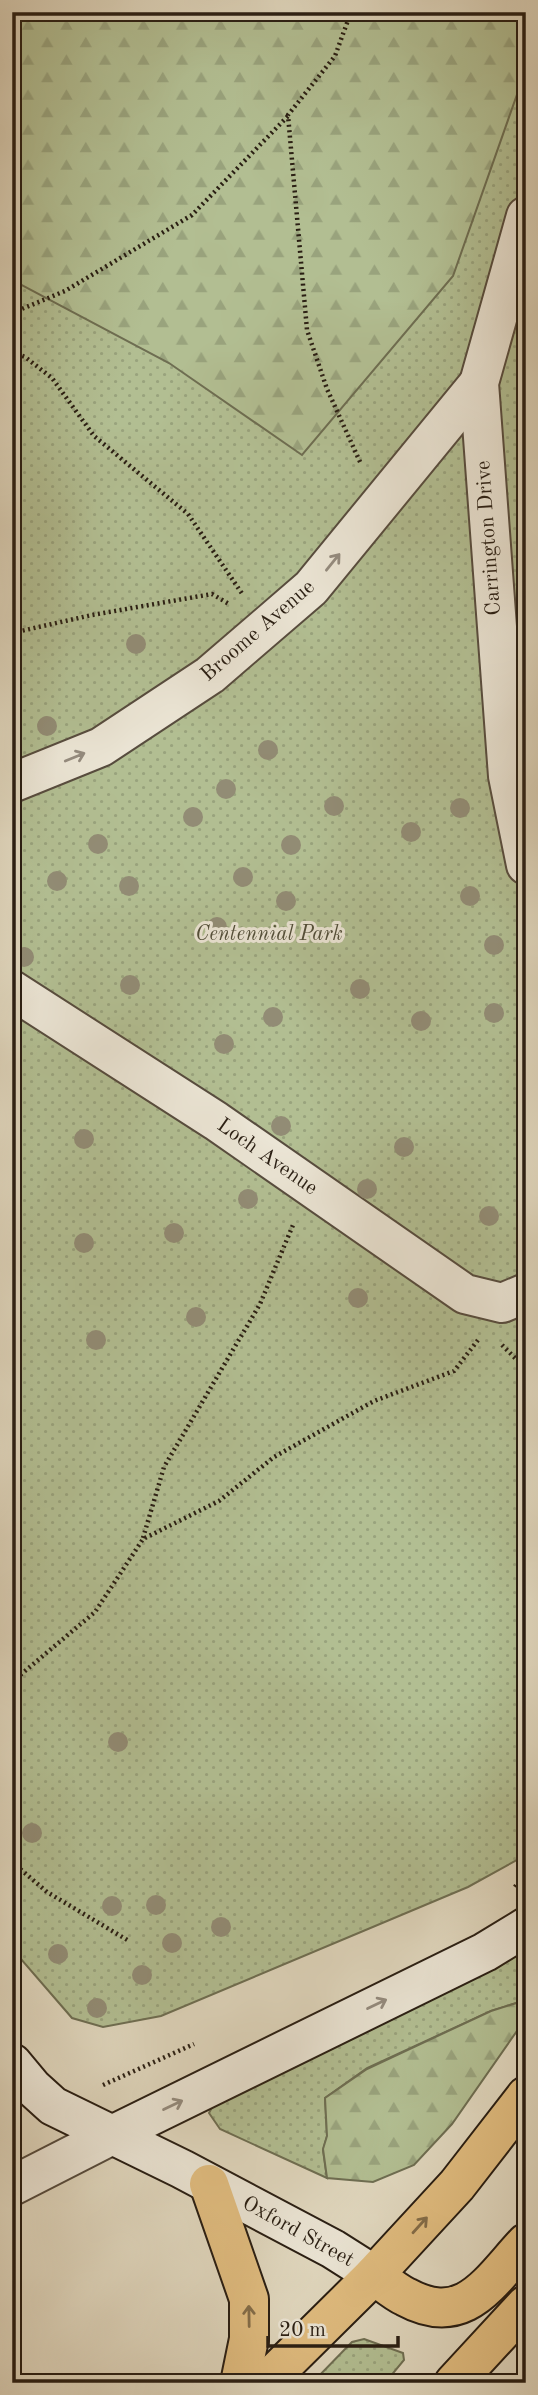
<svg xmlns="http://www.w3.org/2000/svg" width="538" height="2395" font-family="'Old Standard TT',serif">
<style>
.grass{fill:url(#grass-dots);stroke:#6e6e52;stroke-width:2}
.forest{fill:url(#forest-firs);stroke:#6e6e52;stroke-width:2}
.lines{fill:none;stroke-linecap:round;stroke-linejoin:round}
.minor-casing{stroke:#574c3e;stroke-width:42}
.tertiary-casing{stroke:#574c3e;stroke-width:42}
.secondary-casing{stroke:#291e13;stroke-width:42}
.primary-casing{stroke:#291e13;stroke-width:42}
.path{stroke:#291e13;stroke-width:4.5;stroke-dasharray:2 3.5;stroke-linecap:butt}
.minor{stroke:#ebe5d5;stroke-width:38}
.tertiary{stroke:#ebe5d5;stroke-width:38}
.secondary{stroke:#ebe5d5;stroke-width:38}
.primary{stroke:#e0bc7f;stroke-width:38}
.tree{fill:#928c75}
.oneway{stroke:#948b7e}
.oneway2{stroke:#846d49}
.labels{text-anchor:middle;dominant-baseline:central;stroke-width:6;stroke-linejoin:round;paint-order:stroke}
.street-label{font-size:21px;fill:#291e13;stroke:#ebe5d5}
.park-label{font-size:21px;font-style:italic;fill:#524e39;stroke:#ebe5d5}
</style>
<defs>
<pattern id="grass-dots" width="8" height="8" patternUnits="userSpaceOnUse" patternTransform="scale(1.75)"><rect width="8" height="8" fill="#b2be92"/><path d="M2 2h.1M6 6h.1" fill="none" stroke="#99a37d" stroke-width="1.8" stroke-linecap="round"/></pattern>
<pattern id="forest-firs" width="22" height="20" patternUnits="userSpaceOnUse" patternTransform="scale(1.75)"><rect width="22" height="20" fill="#b2be92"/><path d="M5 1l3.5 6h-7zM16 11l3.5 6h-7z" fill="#99a37d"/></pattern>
</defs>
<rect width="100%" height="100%" fill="#e0d7be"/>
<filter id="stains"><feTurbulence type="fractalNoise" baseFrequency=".00286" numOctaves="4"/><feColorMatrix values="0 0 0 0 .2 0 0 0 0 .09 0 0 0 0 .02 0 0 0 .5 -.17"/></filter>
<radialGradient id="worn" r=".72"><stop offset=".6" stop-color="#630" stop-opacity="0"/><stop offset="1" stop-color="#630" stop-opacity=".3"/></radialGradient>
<!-- grass -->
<g class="grass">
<path d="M12,12H526V1855L468,1887L161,2016L103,2027L72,2018L20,1958L12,1945Z"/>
<path d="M526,1947V2000L491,2011L367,2068L325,2098L327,2136L323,2150L327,2178L220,2129L209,2113L218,2096L510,1960Z"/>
<path d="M364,2339L403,2353L404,2360L385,2383H312L352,2342Z"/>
</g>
<!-- forest -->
<g class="forest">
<path d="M12,12H526V69L453,276L302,455L169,363L12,280Z"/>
<path d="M526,2000V2018L452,2124L414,2165L373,2182L327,2178L323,2149L327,2136L325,2098L367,2069L491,2011Z"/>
</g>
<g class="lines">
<defs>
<g id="minor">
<path d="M526,216L479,383L508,776L526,865"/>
<path d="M12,783L101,747L210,675L311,588L479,383"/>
<path d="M12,990L216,1121L465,1294L502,1303L526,1293"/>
</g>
<path id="tertiary" d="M12,2186L112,2135"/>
<g id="secondary">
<path d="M12,2063L32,2087L53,2106L182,2169L333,2249L374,2275"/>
<path d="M112,2135L485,1952L526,1927"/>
</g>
<g id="primary">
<path d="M209,2184L249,2299V2339L240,2383"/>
<path d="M374,2275C385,2283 395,2292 406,2297C465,2329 490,2281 526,2243"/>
<path d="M265,2383L374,2275L457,2185L526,2096"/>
<path d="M454,2383L526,2305"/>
</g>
</defs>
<!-- minor casing -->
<use href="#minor" class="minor-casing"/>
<!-- tertiary casing -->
<use href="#tertiary" class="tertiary-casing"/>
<!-- secondary casing -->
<use href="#secondary" class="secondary-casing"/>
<!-- primary casing -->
<use href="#primary" class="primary-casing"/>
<!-- path -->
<g class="path">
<path d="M351,12L335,56L288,115L307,330L327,389L361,464"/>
<path d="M12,313L65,291L192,215L288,116"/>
<path d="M12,352L25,357L52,378L94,436L188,514L243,595"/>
<path d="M12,633L92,615L212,594L229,604"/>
<path d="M502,1345L526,1369"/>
<path d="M143,1538L164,1467L260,1304L293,1225"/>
<path d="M12,1682L95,1612L143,1539L219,1501L274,1457L374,1401L454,1371L478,1340"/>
<path d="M12,1862L47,1892L129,1941"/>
<path d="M515,1887L526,1870"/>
<path d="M103,2085L194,2044"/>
</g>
<!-- minor -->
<use href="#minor" class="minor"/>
<!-- tertiary -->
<use href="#tertiary" class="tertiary"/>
<!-- secondary -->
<use href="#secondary" class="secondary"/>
<!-- primary -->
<use href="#primary" class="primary"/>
</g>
<!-- trees -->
<g class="tree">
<circle cx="136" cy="644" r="10"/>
<circle cx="47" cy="726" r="10"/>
<circle cx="268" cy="750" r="10"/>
<circle cx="226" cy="789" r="10"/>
<circle cx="334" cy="806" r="10"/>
<circle cx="460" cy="808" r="10"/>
<circle cx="193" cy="817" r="10"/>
<circle cx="411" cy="832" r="10"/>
<circle cx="98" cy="844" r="10"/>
<circle cx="291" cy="845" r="10"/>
<circle cx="243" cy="877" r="10"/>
<circle cx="57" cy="881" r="10"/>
<circle cx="129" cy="886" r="10"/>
<circle cx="470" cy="896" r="10"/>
<circle cx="286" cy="901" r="10"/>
<circle cx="217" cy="927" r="10"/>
<circle cx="494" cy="945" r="10"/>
<circle cx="24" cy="957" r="10"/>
<circle cx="130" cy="985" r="10"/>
<circle cx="360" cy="989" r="10"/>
<circle cx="494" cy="1013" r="10"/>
<circle cx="273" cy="1017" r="10"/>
<circle cx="421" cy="1021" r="10"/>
<circle cx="224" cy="1044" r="10"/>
<circle cx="281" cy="1126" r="10"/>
<circle cx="84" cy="1139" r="10"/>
<circle cx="404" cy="1147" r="10"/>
<circle cx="367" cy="1189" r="10"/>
<circle cx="248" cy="1199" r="10"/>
<circle cx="489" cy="1216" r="10"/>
<circle cx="174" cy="1233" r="10"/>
<circle cx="84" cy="1243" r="10"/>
<circle cx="358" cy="1298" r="10"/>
<circle cx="196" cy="1317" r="10"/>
<circle cx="96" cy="1340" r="10"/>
<circle cx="118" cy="1742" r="10"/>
<circle cx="32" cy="1833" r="10"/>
<circle cx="156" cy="1905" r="10"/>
<circle cx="112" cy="1906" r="10"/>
<circle cx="221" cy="1927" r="10"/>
<circle cx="172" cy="1943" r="10"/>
<circle cx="58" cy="1954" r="10"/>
<circle cx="142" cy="1975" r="10"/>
<circle cx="97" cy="2008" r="10"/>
</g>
<!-- one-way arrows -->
<defs><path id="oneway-shaft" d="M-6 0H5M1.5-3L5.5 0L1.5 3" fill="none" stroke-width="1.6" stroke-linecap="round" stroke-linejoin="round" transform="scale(1.75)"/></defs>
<g class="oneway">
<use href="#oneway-shaft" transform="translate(333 562) rotate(-51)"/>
<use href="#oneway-shaft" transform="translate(75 757) rotate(-22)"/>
<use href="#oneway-shaft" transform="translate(377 2004) rotate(-26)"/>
<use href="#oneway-shaft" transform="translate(173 2105) rotate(-26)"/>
</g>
<g class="oneway2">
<use href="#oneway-shaft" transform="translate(420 2225) rotate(-48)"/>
<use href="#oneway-shaft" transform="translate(249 2316) rotate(-91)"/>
</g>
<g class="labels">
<!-- street labels -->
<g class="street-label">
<text transform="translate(489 538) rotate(-94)">Carrington Drive</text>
<text transform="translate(258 631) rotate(-41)">Broome Avenue</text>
<text transform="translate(267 1157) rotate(35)">Loch Avenue</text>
<text transform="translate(298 2232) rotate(29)">Oxford Street</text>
</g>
<!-- park labels -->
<g class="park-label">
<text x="269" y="934">Centennial Park</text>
</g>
</g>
<!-- margin -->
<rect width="538" height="2395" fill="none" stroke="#e0d7be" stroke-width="42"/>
<rect x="14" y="14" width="510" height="2367" fill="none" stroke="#291e13" stroke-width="3.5"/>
<rect x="21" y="21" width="496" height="2353" fill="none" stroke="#291e13" stroke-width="2"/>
<!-- scale -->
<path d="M268 2336v10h130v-10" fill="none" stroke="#291e13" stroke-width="3.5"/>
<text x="279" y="2336" font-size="21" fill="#291e13" stroke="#ebe5d5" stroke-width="5" paint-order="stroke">20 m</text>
<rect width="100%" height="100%" filter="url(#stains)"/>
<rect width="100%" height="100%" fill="url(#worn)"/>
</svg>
